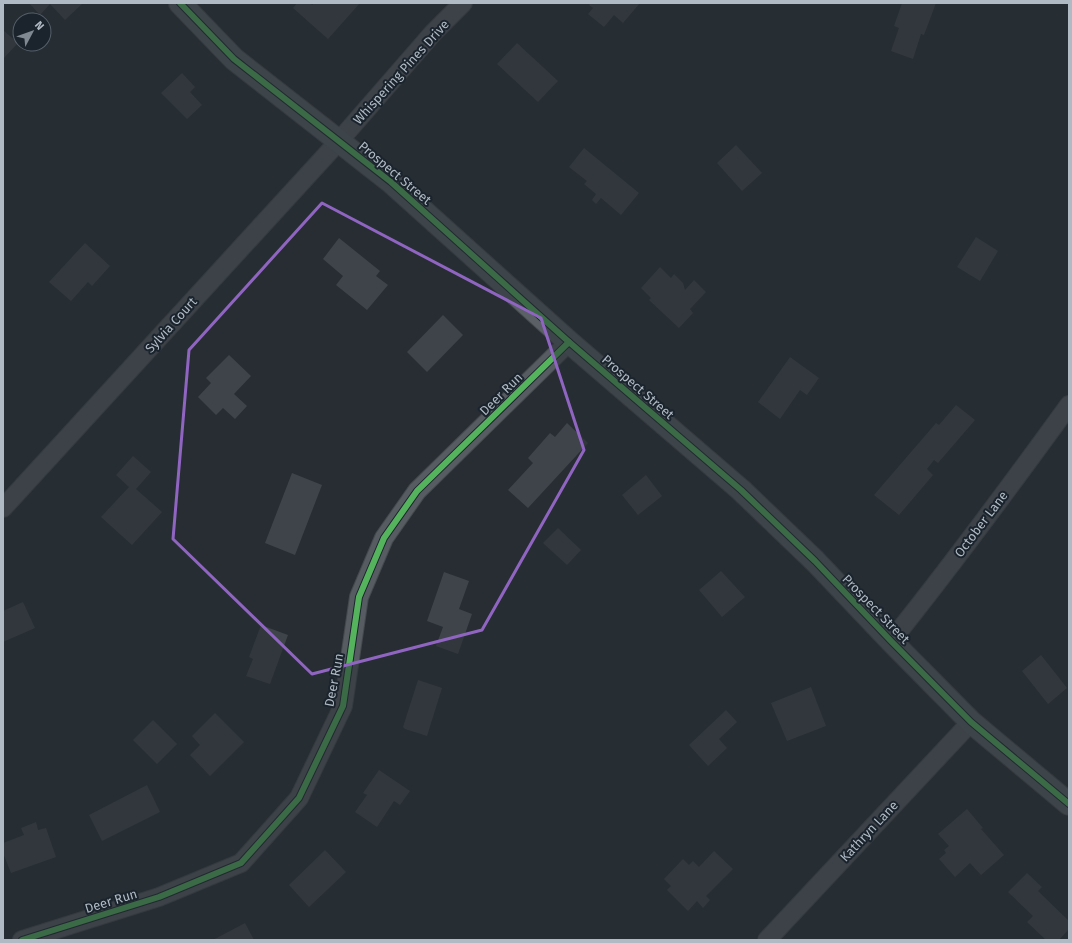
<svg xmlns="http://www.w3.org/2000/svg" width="1072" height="943" font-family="'Fira Sans',sans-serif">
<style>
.building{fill:#3f444a}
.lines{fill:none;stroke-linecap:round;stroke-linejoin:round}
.street-casing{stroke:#44494e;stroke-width:20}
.secondary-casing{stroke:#44494e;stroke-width:24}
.street{stroke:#575c62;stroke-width:18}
.secondary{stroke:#5a6066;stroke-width:22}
.cycleway-casing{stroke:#1b242d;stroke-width:8}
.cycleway{stroke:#56b35d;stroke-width:6}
.marked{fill:none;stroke:#9065c1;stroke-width:3;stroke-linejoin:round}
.labels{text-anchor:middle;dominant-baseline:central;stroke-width:4;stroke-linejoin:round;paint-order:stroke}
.street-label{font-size:13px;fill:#b0bac5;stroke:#1b242d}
</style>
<rect width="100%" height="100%" fill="#272d33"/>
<!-- building -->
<g class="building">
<path d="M29,3H83L65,20L50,4L40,15Z"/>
<path d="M297,3H311L312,5L314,3H360L328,39L293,8Z"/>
<path d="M591,3H640L623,23L614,15L604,27L588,14L593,8L589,5Z"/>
<path d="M902,3H936L924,35L921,34L913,59L891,51L899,28L894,26Z"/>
<path d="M3,30L18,43L3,59Z"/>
<path d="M517,43L558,81L538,102L497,64Z"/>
<path d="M182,73L195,87L190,92L202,105L187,119L161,93Z"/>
<path d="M736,145L762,173L742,191L717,163Z"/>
<path d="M584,148L639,193L621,215L601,198L596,204L592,200L596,194L584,184L587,181L569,167Z"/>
<path d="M976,237L998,251L980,281L957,267Z"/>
<path d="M339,238L380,271L376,276L388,285L367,310L336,285L343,276L323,259Z"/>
<path d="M85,243L110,266L92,286L88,282L71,301L49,282Z"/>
<path d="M660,267L671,278L674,274L683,283L685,290L694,280L706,292L690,309L693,313L679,328L649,300L651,298L641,288Z"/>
<path d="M443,315L463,335L427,372L407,352Z"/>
<path d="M229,355L251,376L234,394L247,406L235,419L223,408L216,415L198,397L211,383L206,378Z"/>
<path d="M790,357L819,378L807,395L800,390L780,419L758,402Z"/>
<path d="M956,405L975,420L938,463L934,460L927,469L933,475L899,515L874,495L936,423L939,425Z"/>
<path d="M567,423L588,443L528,508L508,490L533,463L528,458L550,433L555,437Z"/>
<path d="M133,456L151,472L136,489L162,512L132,545L101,517L129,487L116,475Z"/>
<path d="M292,473L322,485L295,555L265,543Z"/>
<path d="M646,475L662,496L638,515L622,495Z"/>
<path d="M558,528L581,550L567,565L543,543Z"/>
<path d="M721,571L745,597L722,617L699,590Z"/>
<path d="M444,572L469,581L459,609L472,614L458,654L436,646L443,627L427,621Z"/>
<path d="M23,602L35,628L3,642V611Z"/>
<path d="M261,625L288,635L270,684L246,676L253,659L249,657Z"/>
<path d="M1041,655L1067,688L1048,704L1022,671Z"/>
<path d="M418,680L442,688L427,736L405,729L403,727Z"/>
<path d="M811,687L826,726L787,741L771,703Z"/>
<path d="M726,710L737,722L719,739L727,748L708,766L689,745Z"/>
<path d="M215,713L244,742L210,776L190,755L200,745L192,736Z"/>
<path d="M153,720L177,744L157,764L133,740Z"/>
<path d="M379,770L410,791L400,805L394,801L377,827L355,812L367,795L363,793Z"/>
<path d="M147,785L160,812L102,841L89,815Z"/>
<path d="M967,809L983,828L981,829L1004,855L981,875L970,863L955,877L939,859L946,853L944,850L949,846L938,834Z"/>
<path d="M36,822L38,830L46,828L56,857L11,873L3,853V843L24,835L21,828Z"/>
<path d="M325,850L346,872L309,907L289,885Z"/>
<path d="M714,851L733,869L706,896L710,900L703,908L697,901L688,911L667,890L671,886L664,879L683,859L689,865L693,861L699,867Z"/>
<path d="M1027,873L1042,887L1038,891L1069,921V929L1059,940H1046L1027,922L1033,916L1008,892Z"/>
<path d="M245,923L254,940H213Z"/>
</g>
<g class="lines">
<defs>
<g id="street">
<path d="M3,508L339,141L433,33L463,3"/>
<path d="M891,641C953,564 1011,485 1069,405"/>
<path d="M22,940L159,897L241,863L299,798L343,706L359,597L384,538L417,491L569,342"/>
<path d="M767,940L971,722"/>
</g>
<path id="secondary" d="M180,3L234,59L391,182L569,342L741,490L815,561L891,641L971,722L1069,804"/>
</defs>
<!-- street casing -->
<use href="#street" class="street-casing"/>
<!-- secondary casing -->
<use href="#secondary" class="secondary-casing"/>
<!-- street -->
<use href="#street" class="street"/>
<!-- secondary -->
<use href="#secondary" class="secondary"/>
<defs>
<g id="cycleway">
<path d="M180,3L234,59L391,182L569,342L741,490L815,561L891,641L971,722L1069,804"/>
<path d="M22,940L159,897L241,863L299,798L343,706L359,597L384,538L417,491L569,342"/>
</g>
</defs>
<!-- cycleway casing -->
<use href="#cycleway" class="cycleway-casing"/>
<!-- cycleway -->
<use href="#cycleway" class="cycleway"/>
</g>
<!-- marked area -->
<path d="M0 0H1072V943H0ZM322,203L541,318L584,450L482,630L312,674L173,539L189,350Z" fill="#272d33" fill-opacity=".55" fill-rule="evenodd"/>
<path class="marked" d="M322,203L541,318L584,450L482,630L312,674L173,539L189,350Z"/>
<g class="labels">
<!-- street labels -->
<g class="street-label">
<text transform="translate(401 72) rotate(-48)">Whispering Pines Drive</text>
<text transform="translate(395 173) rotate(40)">Prospect Street</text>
<text transform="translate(171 325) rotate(-48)">Sylvia Court</text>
<text transform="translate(638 387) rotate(41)">Prospect Street</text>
<text transform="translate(501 394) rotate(-45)">Deer Run</text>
<text transform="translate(981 524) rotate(-53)">October Lane</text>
<text transform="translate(876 609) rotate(46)">Prospect Street</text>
<text transform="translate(334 680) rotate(-79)">Deer Run</text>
<text transform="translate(869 831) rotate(-47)">Kathryn Lane</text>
<text transform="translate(111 901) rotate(-17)">Deer Run</text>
</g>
</g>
<!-- border -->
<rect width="1072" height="943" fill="none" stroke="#b0bac5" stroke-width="8"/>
<!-- north arrow -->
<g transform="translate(32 32) rotate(49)"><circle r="19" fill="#1b242d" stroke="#57606a"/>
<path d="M0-3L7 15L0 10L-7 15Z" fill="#808992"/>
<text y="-6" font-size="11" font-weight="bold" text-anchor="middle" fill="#b0bac5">N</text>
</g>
</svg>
